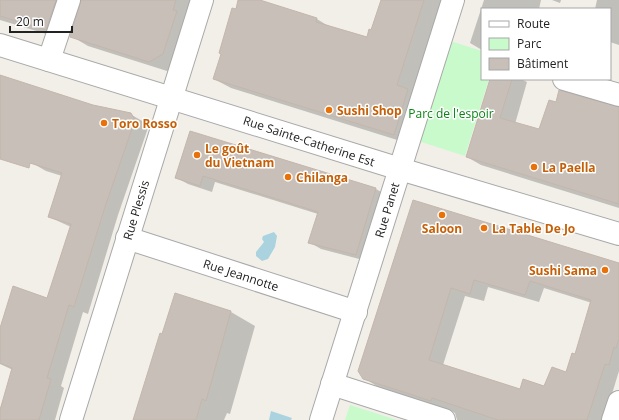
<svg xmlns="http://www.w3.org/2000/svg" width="619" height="420" font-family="'Open Sans',sans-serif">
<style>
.park{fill:#c8facc}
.water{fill:#aad3df}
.shadow{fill:#0003;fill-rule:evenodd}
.building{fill:#c7bfb8;stroke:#c4b6ab;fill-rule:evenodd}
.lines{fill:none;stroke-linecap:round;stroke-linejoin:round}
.minor-casing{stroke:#a9a9a9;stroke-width:24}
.minor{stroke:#fff;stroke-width:22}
.food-dot{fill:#e8710a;stroke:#fff;stroke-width:1.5}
.labels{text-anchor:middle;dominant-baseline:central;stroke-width:3;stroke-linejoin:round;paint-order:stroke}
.food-label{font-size:12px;font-weight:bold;fill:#c56008;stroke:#fff;text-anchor:start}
.park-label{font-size:12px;fill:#0c8416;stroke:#fff}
.street-label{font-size:12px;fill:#222;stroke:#fff}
</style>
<rect width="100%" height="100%" fill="#f2efe9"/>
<!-- park -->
<g class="park">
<path d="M447,40L482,51V79H489L465,156L415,140Z"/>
<path d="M350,405L397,420H345Z"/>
</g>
<!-- water -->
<g class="water">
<path d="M274,232L277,236L275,247L268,259L262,261L256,256V252L264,242L262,239L263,236Z"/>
<path d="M271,411L292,418L291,420H269Z"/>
</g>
<!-- shadow -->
<g class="shadow">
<path d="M0,0H79L63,39L0,20Z"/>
<path d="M82,0H194L180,64L167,71L88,46L71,36Z"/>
<path d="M239,0H256L317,19L330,27L367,38L372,31L382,0H444L410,144L231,88L214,79Z"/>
<path d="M484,0H541L539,9H482V50L470,43Z"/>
<path d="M552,0H561L560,3Z"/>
<path d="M597,0H619V45L610,42V9H595Z"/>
<path d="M0,76L92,106L130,114L144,122L148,128L118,215L88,314L83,312L61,386L64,388L55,420H0V409L13,370L0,364V332L48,300L71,227L49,217L62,176L46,171L32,163L0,134Z"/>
<path d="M491,79H521L527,82L515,124L539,131L619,108V208L481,165L467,157Z"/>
<path d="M191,132L376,189L388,196L367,261L321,249L309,242L318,214L215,182L212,192L188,184L177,178Z"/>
<path d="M413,202L619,264V371L604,420H457L455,413L447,409L378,387L364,378ZM488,287L539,302L544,288L592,303L575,355L566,373L545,387L521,390L443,365L465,296L484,301Z"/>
<path d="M231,312L255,326L230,414L227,413L224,420H135Z"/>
</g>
<!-- building -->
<g class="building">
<path d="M0,0H56L46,30L0,16Z"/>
<path d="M81,0H176L173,10L177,11L163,54L149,62L70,37Z"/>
<path d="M238,0H260L317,18L316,22L367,37L369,29L371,30L381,0H424L397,85L408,89L394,135L213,79L221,54L219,53L232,8L236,9Z"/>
<path d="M0,75L93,105L131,113L135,120L105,207L74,307L69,305L47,378L51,379L39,420H0V410L12,368L0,363V328L13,286L47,298L71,224L48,217L62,173L30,163L29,168L0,159Z"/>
<path d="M490,79H512L500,118L539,129L549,100L556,102L559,90L619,107V204L466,157Z"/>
<path d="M190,131L376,188L356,255L308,243L318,212L203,176L200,186L175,178Z"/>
<path d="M413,200L619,263V339L616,348L614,347L609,365L605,364L587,420H498L432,398L431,401L363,379L358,371ZM474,280L525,295L530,281L591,300L575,354L572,353L566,372L552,367L544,386L523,379L520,389L429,360L451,288L470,294Z"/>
<path d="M175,293L231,311L206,401L202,399L196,420H133L160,333L162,334Z"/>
</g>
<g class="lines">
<defs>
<g id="minor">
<path d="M0,45L400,169L619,234"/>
<path d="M49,60L69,0"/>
<path d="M564,79L619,95"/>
<path d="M127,238L356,312"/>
<path d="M332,384L444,420"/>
<path d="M71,420L202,0"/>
<path d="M321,420L453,0"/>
<path d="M613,420L619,402"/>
</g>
</defs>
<!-- minor casing -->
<use href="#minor" class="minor-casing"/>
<!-- minor -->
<use href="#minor" class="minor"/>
</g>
<!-- markers -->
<g class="food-dot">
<circle cx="329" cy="110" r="4"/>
<circle cx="104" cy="123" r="4"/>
<circle cx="197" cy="155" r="4"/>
<circle cx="534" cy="167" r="4"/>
<circle cx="288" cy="177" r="4"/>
<circle cx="442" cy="215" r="4"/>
<circle cx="484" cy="228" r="4"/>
<circle cx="605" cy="270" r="4"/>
</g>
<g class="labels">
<!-- food labels -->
<g class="food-label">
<text x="337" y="110">Sushi Shop</text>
<text x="112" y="123">Toro Rosso</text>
<text x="205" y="148">Le goût<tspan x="205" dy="14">du Vietnam</tspan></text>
<text x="542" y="167">La Paella</text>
<text x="296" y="177">Chilanga</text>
<text x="442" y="228" text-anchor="middle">Saloon</text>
<text x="492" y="228">La Table De Jo</text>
<text x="597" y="270" text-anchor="end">Sushi Sama</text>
</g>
<!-- park labels -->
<g class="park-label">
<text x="451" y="113">Parc de l'espoir</text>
</g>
<!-- street labels -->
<g class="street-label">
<text transform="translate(309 141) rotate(18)">Rue Sainte-Catherine Est</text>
<text transform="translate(136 210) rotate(-73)">Rue Plessis</text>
<text transform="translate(387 210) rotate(-73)">Rue Panet</text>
<text transform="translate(241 275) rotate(18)">Rue Jeannotte</text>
</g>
</g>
<!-- legend -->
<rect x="481" y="8" width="130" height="72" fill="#ffffff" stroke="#a7a7a7"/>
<rect x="489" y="21" width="20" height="6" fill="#ffffff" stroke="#a7a7a7"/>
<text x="517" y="28" font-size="12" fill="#222222">Route</text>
<rect x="489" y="38" width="20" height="12" fill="#c8facc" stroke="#a7a7a7"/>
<text x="517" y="48" font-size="12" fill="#222222">Parc</text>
<rect x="489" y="58" width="20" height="12" fill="#c7bfb8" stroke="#a7a7a7"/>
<text x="517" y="68" font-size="12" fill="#222222">Bâtiment</text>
<!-- scale -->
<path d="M10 26v6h62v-6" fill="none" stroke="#222222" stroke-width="2"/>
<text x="16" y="26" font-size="12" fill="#222222" stroke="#ffffff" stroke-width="3" paint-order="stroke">20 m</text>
</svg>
